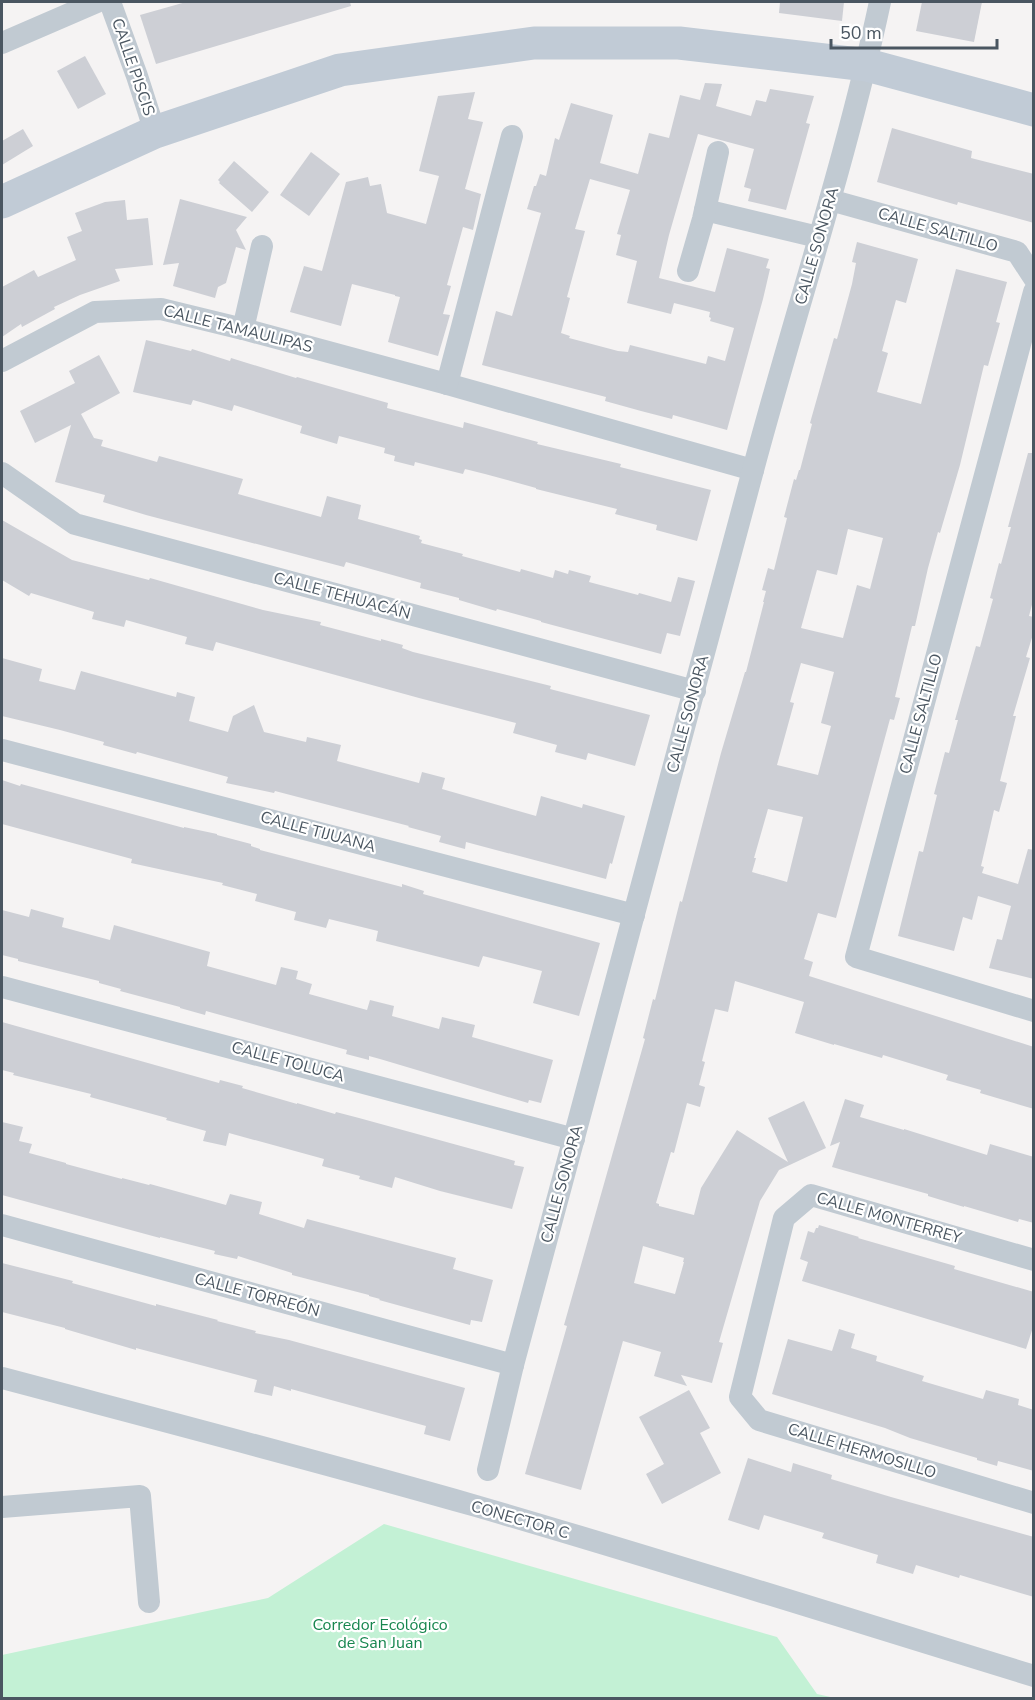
<svg xmlns="http://www.w3.org/2000/svg" width="1035" height="1700" font-family="'Nunito Sans',sans-serif">
<style>
.green{fill:#c3f1d5}
.building{fill:#cdcfd5;fill-rule:evenodd}
.lines{fill:none;stroke-linecap:round;stroke-linejoin:round}
.street{stroke:#c1cad2;stroke-width:22}
.secondary{stroke:#c1cbd6;stroke-width:33}
.labels{text-anchor:middle;dominant-baseline:central;stroke-width:4.5;stroke-linejoin:round;paint-order:stroke}
.street-label{font-size:16px;fill:#4a5661;stroke:#fff}
.park-label{font-size:16px;fill:#17864f;stroke:#fff}
</style>
<rect width="100%" height="100%" fill="#f5f3f3"/>
<!-- green -->
<path class="green" d="M384,1524L777,1637L817,1694L835,1698H2V1655L268,1598Z"/>
<!-- building -->
<g class="building">
<path d="M186,2H350L351,6L156,64L140,15Z"/>
<path d="M780,2H844L842,21L779,13Z"/>
<path d="M922,2H982L974,42L916,31Z"/>
<path d="M85,56L106,94L78,109L57,71Z"/>
<path d="M705,83L722,84L716,106L751,116L756,100L766,102L770,89L814,96L806,123L810,124L786,210L748,201L751,189L744,187L754,149L698,134L669,235L659,278L715,292L727,248L769,259L766,268L770,269L763,299L727,430L673,415L672,419L641,411L605,401L606,397L482,365L496,311L512,316L541,213L527,209L534,186H536L540,174L546,176L555,138L559,140L571,103L613,115L600,163L638,174L649,133L669,138L680,95L700,100ZM590,179L630,190L617,234L621,235L616,255L637,261L627,303L671,314L674,303L710,312L709,317L711,318L710,321L734,328L725,361L708,356L706,364L630,345L628,352L618,351L569,338L570,336L561,333L570,298L567,297L585,231L575,229Z"/>
<path d="M475,92L468,119L483,122L465,189L481,194L473,230L463,227L447,285L451,286L443,314L450,315L438,356L388,342L400,297L395,296V295L352,284L341,326L290,312L304,266L322,271L346,182L368,177L370,186L381,184L387,213L426,224L439,176L419,171L438,96Z"/>
<path d="M892,128L972,151L971,158L1034,174V223L958,202L957,205L877,182Z"/>
<path d="M23,129L33,146L2,165V141Z"/>
<path d="M311,152L340,174L309,216L280,195Z"/>
<path d="M234,161L269,192L252,212L219,183L220,182L218,180Z"/>
<path d="M180,199L247,217L236,230L246,250L236,247L226,283L218,287L215,298L173,286L179,263L163,265Z"/>
<path d="M125,200L127,220L148,218L153,265L115,269L120,281L80,295L54,307L55,309L22,327L21,324L2,337V287L34,270L38,277L76,260L67,237L82,231L75,213L105,202Z"/>
<path d="M857,242L918,259L906,303L896,300L882,351L888,353L877,392L921,404L956,269L1007,282L996,322L1000,323L988,366L984,365L960,465L940,533L938,532L928,568L915,626H912L895,697L900,698L894,720L890,719L836,918L818,913L804,959L813,962L809,976L1034,1047V1109L980,1093L981,1090L946,1080L948,1075L883,1055L882,1058L834,1044V1045L795,1033L804,1002L735,981L728,1012L715,1009L702,1061L705,1062L699,1085L705,1087L700,1107L687,1103L674,1153L671,1152L656,1203L659,1204V1206L694,1215L701,1188L737,1130L788,1162L768,1118L804,1101L826,1148L779,1170L760,1201L719,1342L723,1343L712,1383L681,1375L687,1386L654,1376L661,1352L623,1341L581,1490L525,1474L567,1326L564,1325L645,1039L643,1038L653,999L655,1000L680,901L682,902L721,753L745,672H746L764,602H763L766,591L762,590L768,568L774,570L787,518L784,517L794,479L796,480L799,470H800L812,424L810,423L834,338L837,339L852,284L856,263L852,262ZM848,529L883,538L870,589L857,585L843,638L801,628L817,570L837,575ZM801,663L834,672L821,723L831,726L818,775L777,765L794,703L790,702ZM768,809L803,817L787,882L752,872L756,858H754ZM643,1246L684,1258L683,1262H684L675,1294L634,1283Z"/>
<path d="M146,340L191,351L192,349L230,361L231,358L296,378L297,377L388,403L387,408L463,428L464,422L538,442L537,444L621,464L620,467L711,490L697,541L656,530L657,525L615,514L617,509L536,489V488L485,474L465,469L463,474L415,462L414,466L394,461L395,456L384,453L385,448L339,436L337,444L300,433L302,426L234,405L232,411L193,400L191,405L133,392Z"/>
<path d="M99,355L120,393L81,414L94,438L103,440L101,446L157,462L159,456L243,479L238,494L321,517L327,496L361,505L358,519L420,536L419,539L422,540L421,543L463,554L462,556L520,572L521,569L553,578L555,570L568,574L569,570L591,576L589,582L638,595L639,593L671,602L678,577L695,581L680,636L667,633L661,654L541,622V621L497,609L496,611L459,600V598L420,588L421,583L346,562L344,567L146,515L103,502L105,495L55,482L71,425L35,443L20,411L75,383L69,371Z"/>
<path d="M1028,453H1034V597L1029,616L1034,617V631L1026,657L1030,658L1013,716H1016L1000,781L1007,783L999,812L994,810L981,866L984,867L982,873L1018,884L1028,849L1034,850V979L989,968L997,939L1002,940L1011,906L978,896L972,920L963,917L954,951L898,936L919,851L923,852L937,795L934,794L945,752L949,753L958,720H955L976,646L980,647L993,599L990,598L999,563L1001,564L1011,527H1008Z"/>
<path d="M2,520L72,560L149,580L150,578L263,610L321,622L320,625L381,641V639L403,645L402,648L413,652L527,680L551,686L550,689L650,715L635,766L588,753L586,760L555,752L557,745L513,733L516,723L419,698L216,642L213,651L185,644L187,637L126,620L124,627L92,619L94,612L31,593L29,596L2,580Z"/>
<path d="M2,658L42,669L39,681L75,690L81,671L176,697L177,692L195,697L189,721L228,732L233,716L254,705L264,732L306,742L307,737L341,745L337,761L419,783L422,772L445,778L442,789L536,816L541,796L582,808L583,804L625,816L612,864L610,863L606,879L466,842L465,849L439,842L441,836L408,827L409,826L275,791L274,793L226,783L228,777L137,752L136,754L103,745L104,742L60,730L2,716Z"/>
<path d="M2,780L20,786L21,784L184,828V827L217,834V835L251,844V846L260,849V850L402,887V884L424,891L423,894L600,943L579,1016L533,1003L542,971L483,956L479,967L376,941L378,931L329,919L326,928L294,920L296,912L255,901L257,894L222,885L223,883L131,863L132,859L2,824Z"/>
<path d="M31,909L64,918L62,927L110,940L114,925L210,952L207,966L276,985L281,967L298,971L296,979L312,984L309,994L367,1010L370,1000L394,1006L392,1016L439,1029L442,1017L475,1025L472,1037L553,1060L541,1103L529,1100L528,1103L380,1059L369,1056V1060L346,1054L347,1050L206,1011L205,1015L180,1008V1007L120,991L121,989L99,983V981L18,961V959L2,955V910L29,917Z"/>
<path d="M2,1022L219,1083L220,1080L243,1086L242,1088L297,1104V1103L335,1114L336,1112L359,1118L515,1161L514,1165L524,1167L512,1209L440,1191L395,1177L392,1188L359,1179L360,1176L322,1166L324,1159L229,1133L226,1146L203,1141L206,1131L166,1120L167,1118L90,1097L91,1094L13,1075L14,1073L2,1070Z"/>
<path d="M845,1099L864,1105L860,1117L904,1130V1129L987,1155L990,1144L1034,1157V1223L1019,1219L1018,1222L964,1206V1207L928,1196V1194L832,1167L840,1142L830,1146Z"/>
<path d="M2,1122L23,1127L19,1141L32,1144L29,1153L66,1163V1164L122,1179V1178L149,1185L150,1184L226,1205L230,1194L262,1202L259,1214L304,1228L307,1219L456,1258L453,1269L493,1280L482,1322L471,1320L470,1325L379,1300L380,1299L369,1296V1295L292,1275V1273L238,1256L237,1259L214,1254L215,1251L160,1237V1238L2,1195Z"/>
<path d="M819,1225L859,1237L858,1238L955,1266L954,1269L1034,1292V1324L1026,1349L802,1281L808,1262L800,1259L808,1231L814,1233L816,1228H818Z"/>
<path d="M2,1263L73,1281L72,1283L156,1306V1304L218,1320L217,1321L256,1331L255,1333L289,1340L465,1388L450,1441L424,1434L426,1426L291,1389V1391L274,1386L272,1396L254,1392L257,1380L136,1348V1350L65,1329V1328L2,1312Z"/>
<path d="M839,1329L855,1334L851,1348L877,1356L876,1361L924,1376L922,1381L983,1399L986,1390L1019,1399L1018,1405L1034,1410V1471L998,1461L997,1466L977,1460V1458L910,1438L885,1428L772,1394L788,1339L832,1351Z"/>
<path d="M689,1390L710,1428L700,1433L721,1473L662,1504L646,1474L664,1464L639,1417Z"/>
<path d="M748,1458L791,1472L793,1463L832,1475L831,1479L891,1497L1034,1537V1597L960,1575L959,1578L916,1565L913,1574L876,1563L878,1555L822,1538L824,1533L764,1515L759,1530L728,1520Z"/>
</g>
<g class="lines">
<!-- street -->
<g class="street">
<path d="M110,2L137,76L155,132"/>
<path d="M2,43L97,2"/>
<path d="M830,200L1017,252L1034,278"/>
<path d="M705,210L818,237"/>
<path d="M688,271L703,219L718,152"/>
<path d="M1034,292L856,957L1034,1011"/>
<path d="M243,329L262,246"/>
<path d="M2,361L95,312L161,309L243,329L447,384L753,470"/>
<path d="M447,384L512,136"/>
<path d="M2,473L75,524L695,691"/>
<path d="M2,750L634,915"/>
<path d="M2,987L574,1139"/>
<path d="M2,1225L513,1365"/>
<path d="M1034,1260L811,1195L784,1218L740,1397L759,1420L1034,1503"/>
<path d="M2,1378C160,1420 318,1461 476,1506C662,1560 848,1619 1034,1676"/>
<path d="M488,1470L513,1365C594,1068 673,771 752,474C794,316 846,161 880,2"/>
<path d="M2,1507L140,1496L149,1602"/>
</g>
<!-- secondary -->
<path class="secondary" d="M2,202L155,132L340,70L534,43H679L867,65L1034,110"/>
</g>
<g class="labels">
<!-- street labels -->
<g class="street-label">
<text transform="translate(133 67) rotate(71)">CALLE PISCIS</text>
<text transform="translate(938 230) rotate(16)">CALLE SALTILLO</text>
<text transform="translate(817 246) rotate(-74)">CALLE SONORA</text>
<text transform="translate(238 329) rotate(14)">CALLE TAMAULIPAS</text>
<text transform="translate(342 596) rotate(15)">CALLE TEHUACÁN</text>
<text transform="translate(688 714) rotate(-75)">CALLE SONORA</text>
<text transform="translate(921 714) rotate(-75)">CALLE SALTILLO</text>
<text transform="translate(318 832) rotate(15)">CALLE TIJUANA</text>
<text transform="translate(288 1062) rotate(15)">CALLE TOLUCA</text>
<text transform="translate(562 1184) rotate(-75)">CALLE SONORA</text>
<text transform="translate(889 1218) rotate(16)">CALLE MONTERREY</text>
<text transform="translate(257 1295) rotate(15)">CALLE TORREÓN</text>
<text transform="translate(862 1451) rotate(17)">CALLE HERMOSILLO</text>
<text transform="translate(520 1520) rotate(16)">CONECTOR C</text>
</g>
<!-- park labels -->
<g class="park-label">
<text x="380" y="1625">Corredor Ecológico<tspan x="380" dy="18">de San Juan</tspan></text>
</g>
</g>
<!-- border -->
<rect width="1035" height="1700" fill="none" stroke="#4a5661" stroke-width="6"/>
<!-- scale -->
<path d="M831 39v9h166v-9" fill="none" stroke="#4a5661" stroke-width="3"/>
<text x="840" y="39" font-size="18" fill="#4a5661" stroke="#ffffff" stroke-width="4.5" paint-order="stroke">50 m</text>
</svg>
